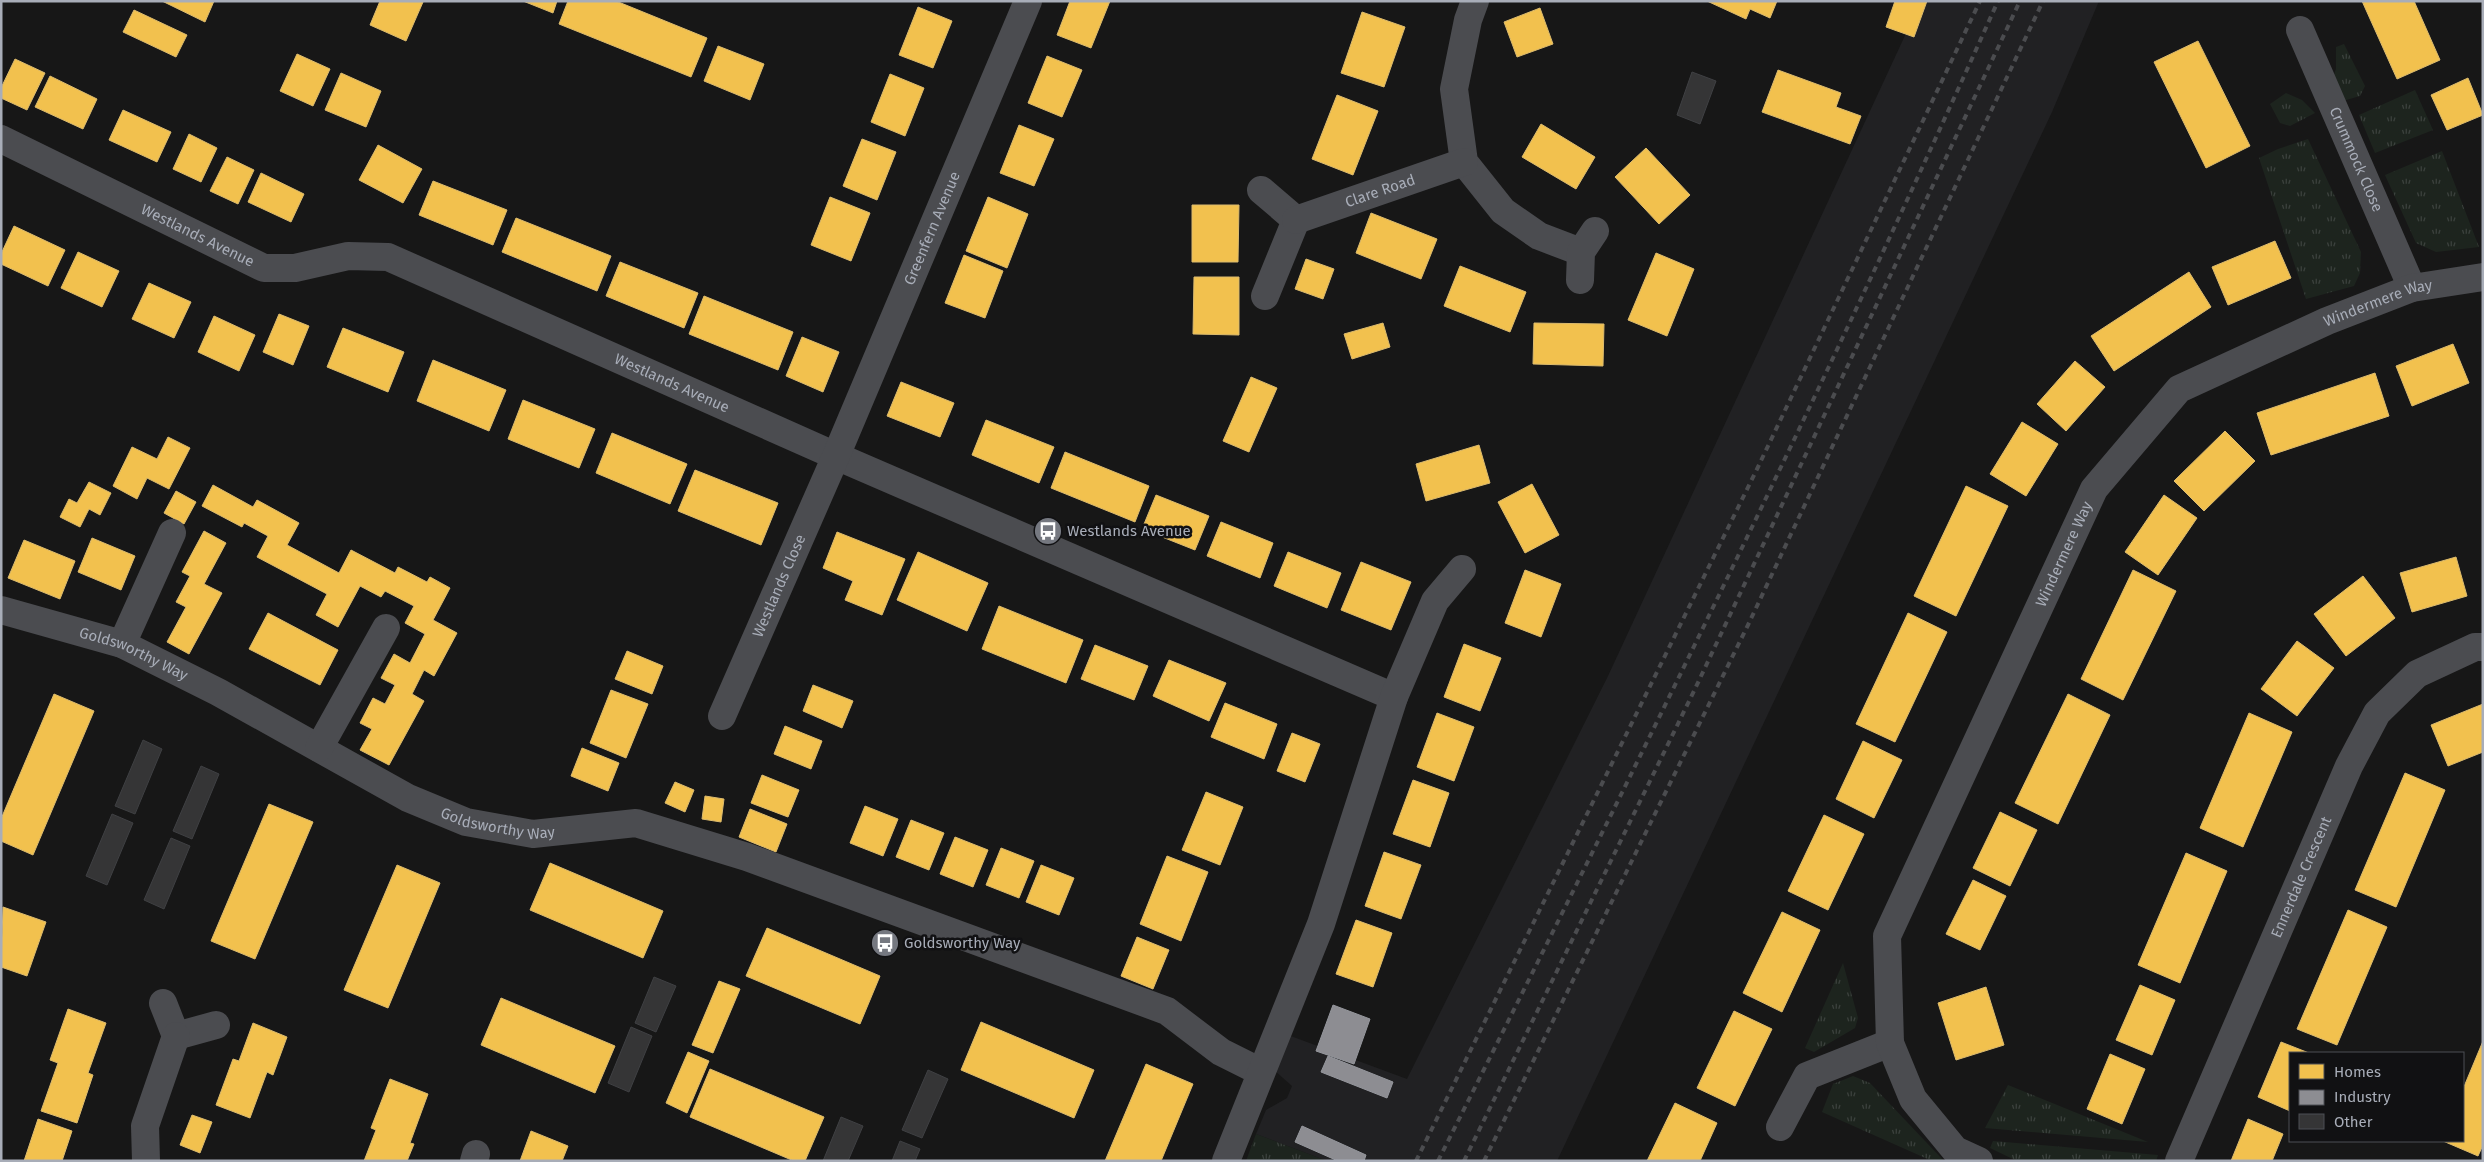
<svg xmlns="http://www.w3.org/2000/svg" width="2484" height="1162" font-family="'Fira Sans',sans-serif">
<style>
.built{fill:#212123}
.grass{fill:url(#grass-tufts)}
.homes{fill:#f2c14e;stroke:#dcbb6e}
.industry{fill:#8d8d92;stroke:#95979d}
.building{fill:#353536;stroke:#3f4043}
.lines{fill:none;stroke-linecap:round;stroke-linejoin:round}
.street{stroke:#4b4c50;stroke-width:28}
.rail{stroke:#4b4c4f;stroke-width:4;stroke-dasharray:6 5;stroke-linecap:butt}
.labels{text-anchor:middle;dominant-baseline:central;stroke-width:5;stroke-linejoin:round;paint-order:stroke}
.street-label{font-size:15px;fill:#a8adb8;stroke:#111113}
.poi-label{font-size:15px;fill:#a8adb8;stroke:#111113;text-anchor:start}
</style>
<defs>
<pattern id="grass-tufts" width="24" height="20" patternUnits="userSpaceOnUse" patternTransform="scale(1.25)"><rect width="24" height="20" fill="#1d241e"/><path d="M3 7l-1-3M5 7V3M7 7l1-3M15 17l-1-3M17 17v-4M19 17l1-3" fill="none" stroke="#3b413d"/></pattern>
</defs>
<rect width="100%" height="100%" fill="#171717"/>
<!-- built -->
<path class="built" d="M1921,1H2099L2052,112L1557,1161H1327L1256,1134L1266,1110L1287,1098L1292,1086L1274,1070L1288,1035L1407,1079L1608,676Z"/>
<!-- grass -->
<g class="grass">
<path d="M2344,44L2365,86L2360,96L2339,102L2330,86L2336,69V47Z"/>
<path d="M2415,90L2433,130L2375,153L2359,115Z"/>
<path d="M2286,93L2302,100L2315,113L2290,126L2280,123L2270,104Z"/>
<path d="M2308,139L2361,252L2360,273L2354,286L2306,299L2259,158L2278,149Z"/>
<path d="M2442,151L2479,247L2436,252L2416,243L2385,175Z"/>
<path d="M1843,963L1858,1018L1855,1028L1814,1052L1805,1048Z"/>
<path d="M1853,1076L1870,1083L1944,1161H1932L1822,1112L1833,1084Z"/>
<path d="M2008,1085L2148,1142L1985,1128Z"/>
<path d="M1256,1134L1327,1161H1246Z"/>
<path d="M1993,1141L2158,1155L2156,1161H2017L1990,1148Z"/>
</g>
<!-- homes -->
<g class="homes">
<path d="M162,1H214L205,22Z"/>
<path d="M380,1L423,2L406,41L370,25Z"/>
<path d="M523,1H557L553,13Z"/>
<path d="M568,1H616L707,38L691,77L559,24Z"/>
<path d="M1070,1H1110L1091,48L1057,35Z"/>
<path d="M1707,1H1777L1770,18L1750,9L1746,19Z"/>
<path d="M1895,1H1927L1914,37L1886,27Z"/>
<path d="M2362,1H2414L2440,60L2397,79Z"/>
<path d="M918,7L952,21L933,68L899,55Z"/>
<path d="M1540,8L1553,44L1517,57L1504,22Z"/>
<path d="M134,10L187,35L176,57L123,32Z"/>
<path d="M1362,12L1405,27L1384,87L1341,73Z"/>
<path d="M2198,41L2250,146L2206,168L2154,62Z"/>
<path d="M718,46L764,64L750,100L704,81Z"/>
<path d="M297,54L330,69L313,106L280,91Z"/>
<path d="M1047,56L1082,70L1062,117L1028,103Z"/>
<path d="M15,59L45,73L27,110L1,98V88Z"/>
<path d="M1778,70L1841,93L1836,107L1861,116L1850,144L1762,112Z"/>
<path d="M341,73L381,91L366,127L325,110Z"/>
<path d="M890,74L924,88L905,136L871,122Z"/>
<path d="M50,76L97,99L83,129L35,107Z"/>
<path d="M2468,78L2483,115L2447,130L2431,95Z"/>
<path d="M1337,95L1378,111L1353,175L1312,159Z"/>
<path d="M123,110L171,132L157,162L109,140Z"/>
<path d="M1541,124L1595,157L1576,189L1522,157Z"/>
<path d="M1019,125L1054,139L1034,186L1000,173Z"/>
<path d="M189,134L217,148L201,182L173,169Z"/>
<path d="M862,139L896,152L877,200L843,186Z"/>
<path d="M378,145L422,169L403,203L359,180Z"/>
<path d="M1646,148L1690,195L1659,224L1615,177Z"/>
<path d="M227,157L254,170L238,204L210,191Z"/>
<path d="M261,173L304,194L291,222L248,202Z"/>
<path d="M433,181L507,210L493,245L419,215Z"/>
<path d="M830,197L870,213L851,261L811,245Z"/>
<path d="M988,197L1028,214L1007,268L966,251Z"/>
<path d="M1192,205H1239L1238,262H1192Z"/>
<path d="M1371,213L1437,239L1421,279L1356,253Z"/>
<path d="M516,218L611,256L597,291L502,252Z"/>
<path d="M14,226L65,250L48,286L1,264V254Z"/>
<path d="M2275,241L2291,278L2228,305L2212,267Z"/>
<path d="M78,252L119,271L102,307L61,288Z"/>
<path d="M1656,253L1694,269L1667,336L1628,320Z"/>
<path d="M964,255L1003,271L985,318L945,303Z"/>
<path d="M1306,259L1334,269L1323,299L1295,289Z"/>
<path d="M620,262L698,293L684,328L606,296Z"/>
<path d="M1460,266L1526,292L1510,332L1444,306Z"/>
<path d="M2189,272L2211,307L2114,371L2091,336Z"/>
<path d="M1194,277H1239V335L1193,334Z"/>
<path d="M149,283L191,302L174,338L132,319Z"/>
<path d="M704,296L793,332L778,370L689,334Z"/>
<path d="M279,314L309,326L293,365L263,352Z"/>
<path d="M214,316L255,335L239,371L198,352Z"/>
<path d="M1383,323L1390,347L1352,359L1344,334Z"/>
<path d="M1534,323L1604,324L1603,366L1533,364Z"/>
<path d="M343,328L404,352L388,392L327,367Z"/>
<path d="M802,337L839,352L823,392L786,376Z"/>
<path d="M2453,344L2469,383L2412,406L2396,366Z"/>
<path d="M433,360L506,390L489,431L417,401Z"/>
<path d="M2075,361L2105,387L2066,431L2037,404Z"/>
<path d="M2375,373L2389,416L2271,455L2257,413Z"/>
<path d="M1251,377L1277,388L1249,452L1223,441Z"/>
<path d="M901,382L954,403L940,437L887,416Z"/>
<path d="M523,400L595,429L579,468L508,439Z"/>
<path d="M986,420L1054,447L1039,483L972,455Z"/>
<path d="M2022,422L2058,444L2026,496L1990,474Z"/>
<path d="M2225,431L2255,461L2204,511L2174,481Z"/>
<path d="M612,433L687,464L670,504L596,473Z"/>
<path d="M168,437L190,448L169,489L147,478L137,499L113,486L132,447L157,459Z"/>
<path d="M1479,445L1490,483L1426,501L1416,464Z"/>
<path d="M1065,452L1149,486L1135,522L1051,488Z"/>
<path d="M695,470L778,503L761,545L678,511Z"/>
<path d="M89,482L111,493L100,515L89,509L80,527L60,517L69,499L77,503Z"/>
<path d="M1532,484L1559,535L1525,553L1498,502Z"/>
<path d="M213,485L253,507L257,500L299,523L287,545L339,573L351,550L395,573L398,567L427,582L430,577L450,588L433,620L457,633L434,676L424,670L412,694L424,701L389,765L360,750L372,729L360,723L373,698L385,704L395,685L381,678L394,654L410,663L425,634L405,623L414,606L385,591L381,597L360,586L338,627L316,615L327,594L257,557L268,536L244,523L242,527L202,506Z"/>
<path d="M1966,486L2008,506L1956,616L1914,596Z"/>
<path d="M176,491L196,502L184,524L164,513Z"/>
<path d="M1156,495L1209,516L1195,550L1142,529Z"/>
<path d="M2164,495L2197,518L2158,575L2125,552Z"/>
<path d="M1221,522L1273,543L1260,578L1207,556Z"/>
<path d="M204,531L226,543L204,584L222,593L189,654L167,642L186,607L176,602L190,576L182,572Z"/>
<path d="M837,532L905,559L882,615L845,600L853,581L823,568Z"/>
<path d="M92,538L135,556L121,590L78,572Z"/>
<path d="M24,540L75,561L60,599L8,578Z"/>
<path d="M918,552L988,583L967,631L897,600Z"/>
<path d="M1288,552L1341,573L1327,608L1274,586Z"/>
<path d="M2456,557L2467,596L2412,612L2400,573Z"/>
<path d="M1361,562L1411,582L1391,630L1341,610Z"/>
<path d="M1525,570L1561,584L1541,637L1505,623Z"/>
<path d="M2133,570L2176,591L2123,700L2081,679Z"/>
<path d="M2363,576L2395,618L2346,656L2314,614Z"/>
<path d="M999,606L1083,640L1066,683L982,649Z"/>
<path d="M268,613L338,650L320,685L249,649Z"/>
<path d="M1908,613L1947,632L1895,742L1856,724Z"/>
<path d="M2297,641L2334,668L2297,716L2261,689Z"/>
<path d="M1464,644L1501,658L1480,711L1444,697Z"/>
<path d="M1095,645L1148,666L1134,700L1081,679Z"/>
<path d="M627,651L663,666L652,694L615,679Z"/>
<path d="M1169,660L1226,683L1209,721L1153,696Z"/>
<path d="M813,685L853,701L842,728L803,711Z"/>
<path d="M611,690L648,704L626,758L590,743Z"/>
<path d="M54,694L94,711L33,855L1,841V819Z"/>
<path d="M2068,694L2110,715L2058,824L2015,803Z"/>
<path d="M1225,703L1277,724L1264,759L1211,737Z"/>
<path d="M2483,704V752L2448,766L2431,725Z"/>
<path d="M1437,713L1474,727L1454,781L1417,767Z"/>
<path d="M2249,713L2292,732L2243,847L2200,828Z"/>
<path d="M785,726L822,741L811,769L774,754Z"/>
<path d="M1292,733L1320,744L1305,782L1277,771Z"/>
<path d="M1863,741L1902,760L1874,818L1836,799Z"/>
<path d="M582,748L619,763L608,791L571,776Z"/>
<path d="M2405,773L2445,790L2396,907L2355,890Z"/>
<path d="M762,775L799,790L788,817L751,803Z"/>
<path d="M1413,780L1449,793L1430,847L1393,834Z"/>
<path d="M675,782L694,790L685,812L665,803Z"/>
<path d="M1206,792L1243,807L1220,865L1182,850Z"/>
<path d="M705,796L724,799L721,822L702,819Z"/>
<path d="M269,804L313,822L255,959L211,941Z"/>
<path d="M865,806L898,819L883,856L850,843Z"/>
<path d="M750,809L787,824L776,852L739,837Z"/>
<path d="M2000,812L2037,830L2010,886L1973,868Z"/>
<path d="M1824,815L1864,834L1828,910L1788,891Z"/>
<path d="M911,820L944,833L929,870L896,857Z"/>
<path d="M955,837L988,850L973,887L940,874Z"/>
<path d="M1001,848L1034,861L1019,898L986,885Z"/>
<path d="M1384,852L1421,865L1401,919L1365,906Z"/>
<path d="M2186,853L2227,871L2180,983L2138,965Z"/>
<path d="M1167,856L1208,872L1181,941L1140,924Z"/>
<path d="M550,863L663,911L643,958L530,910Z"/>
<path d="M397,865L440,883L388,1008L344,990Z"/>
<path d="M1041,865L1074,878L1059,915L1026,902Z"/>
<path d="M1973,880L2006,896L1980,950L1946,934Z"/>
<path d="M3,907L46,922L27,976L1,967Z"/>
<path d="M2348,910L2387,927L2337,1045L2297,1029Z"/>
<path d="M1782,912L1820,930L1782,1012L1743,993Z"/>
<path d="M1356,920L1392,933L1373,987L1336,974Z"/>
<path d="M767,928L880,976L860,1024L746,976Z"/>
<path d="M1137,937L1169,950L1153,989L1121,976Z"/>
<path d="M719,981L740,989L713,1053L692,1045Z"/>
<path d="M2140,985L2175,1000L2152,1055L2116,1040Z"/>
<path d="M1986,987L2004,1045L1956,1060L1938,1003Z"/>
<path d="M501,998L615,1046L595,1093L481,1045Z"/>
<path d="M68,1009L106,1023L88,1073L93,1075L77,1123L41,1111L58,1063L50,1060Z"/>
<path d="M1734,1011L1772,1029L1735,1106L1697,1088Z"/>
<path d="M981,1022L1094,1070L1074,1118L961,1070Z"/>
<path d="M253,1023L287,1037L273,1075L267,1072L250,1118L216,1105L233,1059L239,1061Z"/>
<path d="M2483,1041V1145L2478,1156L2443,1141H2463V1089Z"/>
<path d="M2281,1042L2309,1053H2290V1111L2258,1097Z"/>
<path d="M688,1052L709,1061L687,1113L666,1103Z"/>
<path d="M2110,1054L2145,1069L2122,1124L2087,1109Z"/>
<path d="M1146,1064L1193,1084L1161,1161H1105Z"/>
<path d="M710,1069L824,1117L805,1161H794L690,1117Z"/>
<path d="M390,1079L428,1094L410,1143L414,1144L407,1161H364L376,1130L371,1128Z"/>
<path d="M1675,1103L1717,1123L1700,1161H1647Z"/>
<path d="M192,1115L212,1122L200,1153L180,1145Z"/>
<path d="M38,1119L72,1131L62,1161H24Z"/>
<path d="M2248,1119L2283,1134L2272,1161H2231Z"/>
<path d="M531,1131L568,1146L562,1161H520Z"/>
</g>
<!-- industry -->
<g class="industry">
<path d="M1333,1005L1370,1019L1354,1064L1316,1051Z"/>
<path d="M1328,1056L1393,1082L1387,1098L1321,1072Z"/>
<path d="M1302,1126L1366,1155L1364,1161H1338L1295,1142Z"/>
</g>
<!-- building -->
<g class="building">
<path d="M1692,72L1716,81L1700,124L1677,115Z"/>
<path d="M143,740L162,749L135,814L115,806Z"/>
<path d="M201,766L219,774L192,839L173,831Z"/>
<path d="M112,814L133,823L107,885L86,876Z"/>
<path d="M171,838L190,846L164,909L144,900Z"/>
<path d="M654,977L676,986L656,1032L635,1023Z"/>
<path d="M631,1027L652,1036L629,1092L608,1083Z"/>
<path d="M928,1070L948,1079L922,1138L902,1130Z"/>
<path d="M841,1117L863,1126L848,1161H823Z"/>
<path d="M900,1141L920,1149L915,1161H892Z"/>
</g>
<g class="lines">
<!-- street -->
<g class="street">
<path d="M1475,1L1468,20L1454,89L1464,162L1503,211L1539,236L1581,252"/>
<path id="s1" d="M2300,30L2412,288"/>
<path id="s2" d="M1,139L264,268H295L348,256L388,257L836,456L1394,697"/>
<path d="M1261,190L1296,220L1265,296"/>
<path id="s3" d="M1296,220L1464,162"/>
<path d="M1580,280L1581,252L1595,231"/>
<path id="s4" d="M1,610L122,644L218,692L408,798L466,822L533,834L636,823L747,857L1167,1011L1221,1052L1261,1072"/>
<path d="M122,644L172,533"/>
<path id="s5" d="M722,716L836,456L1028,1"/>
<path d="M319,748L386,628"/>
<path d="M163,1003L176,1036L216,1025"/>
<path d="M1780,1127L1807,1076L1890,1043"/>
<path d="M146,1161L145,1126L176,1036"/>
<path d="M474,1161L476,1154"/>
<path d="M1226,1161L1321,924L1394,697L1435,601L1462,569"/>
<path id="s6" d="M1979,1161L1955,1150L1913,1099L1890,1043L1887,936L2094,489L2179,389L2327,321L2412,288L2483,277"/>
<path id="s7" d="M2179,1161L2349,766L2377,713L2417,674L2475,647H2483"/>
</g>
<!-- rail -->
<g class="rail">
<path d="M1416,1161L1758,467L1980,1"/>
<path d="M1438,1161C1631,777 1822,393 1998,1"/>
<path d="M1464,1161L1694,691L2020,1"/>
<path d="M1484,1161L1748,625L2043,1"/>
</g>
</g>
<!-- icons -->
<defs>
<symbol id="bus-disc" viewBox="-11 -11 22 22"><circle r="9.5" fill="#757880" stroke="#111113"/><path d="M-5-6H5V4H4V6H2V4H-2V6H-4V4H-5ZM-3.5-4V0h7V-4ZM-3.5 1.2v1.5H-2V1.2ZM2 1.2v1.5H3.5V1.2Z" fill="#fff"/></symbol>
</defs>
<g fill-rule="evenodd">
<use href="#bus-disc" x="1032" y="515" width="32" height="32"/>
<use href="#bus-disc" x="869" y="927" width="32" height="32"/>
</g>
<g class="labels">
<!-- street labels -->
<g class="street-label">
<text stroke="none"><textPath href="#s1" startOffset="141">Crummock Close</textPath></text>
<text stroke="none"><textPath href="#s3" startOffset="89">Clare Road</textPath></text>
<text stroke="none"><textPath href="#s5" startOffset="531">Greenfern Avenue</textPath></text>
<text stroke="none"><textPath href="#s2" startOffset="219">Westlands Avenue</textPath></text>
<text stroke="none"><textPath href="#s6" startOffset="1101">Windermere Way</textPath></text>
<text stroke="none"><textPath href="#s2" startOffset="729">Westlands Avenue</textPath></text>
<text stroke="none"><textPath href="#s6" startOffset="681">Windermere Way</textPath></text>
<text stroke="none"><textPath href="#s5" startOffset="142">Westlands Close</textPath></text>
<text stroke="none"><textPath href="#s4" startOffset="140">Goldsworthy Way</textPath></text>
<text stroke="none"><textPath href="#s4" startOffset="545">Goldsworthy Way</textPath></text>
<text stroke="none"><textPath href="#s7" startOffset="309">Ennerdale Crescent</textPath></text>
</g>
<!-- poi labels -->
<g class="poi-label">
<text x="1067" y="531">Westlands Avenue</text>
<text x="904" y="943">Goldsworthy Way</text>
</g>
</g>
<!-- border -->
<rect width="2484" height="1162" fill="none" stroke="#a8adb8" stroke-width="5"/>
<!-- legend -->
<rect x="2289" y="1052" width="175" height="90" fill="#111113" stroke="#4d4f55"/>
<rect x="2299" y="1064" width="25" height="15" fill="#f2c14e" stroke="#4d4f55"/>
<text x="2334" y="1077" font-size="15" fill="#a8adb8">Homes</text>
<rect x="2299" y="1090" width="25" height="15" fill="#8d8d92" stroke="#4d4f55"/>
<text x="2334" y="1102" font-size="15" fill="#a8adb8">Industry</text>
<rect x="2299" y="1114" width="25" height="15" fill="#353536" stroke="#4d4f55"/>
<text x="2334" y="1127" font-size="15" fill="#a8adb8">Other</text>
</svg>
